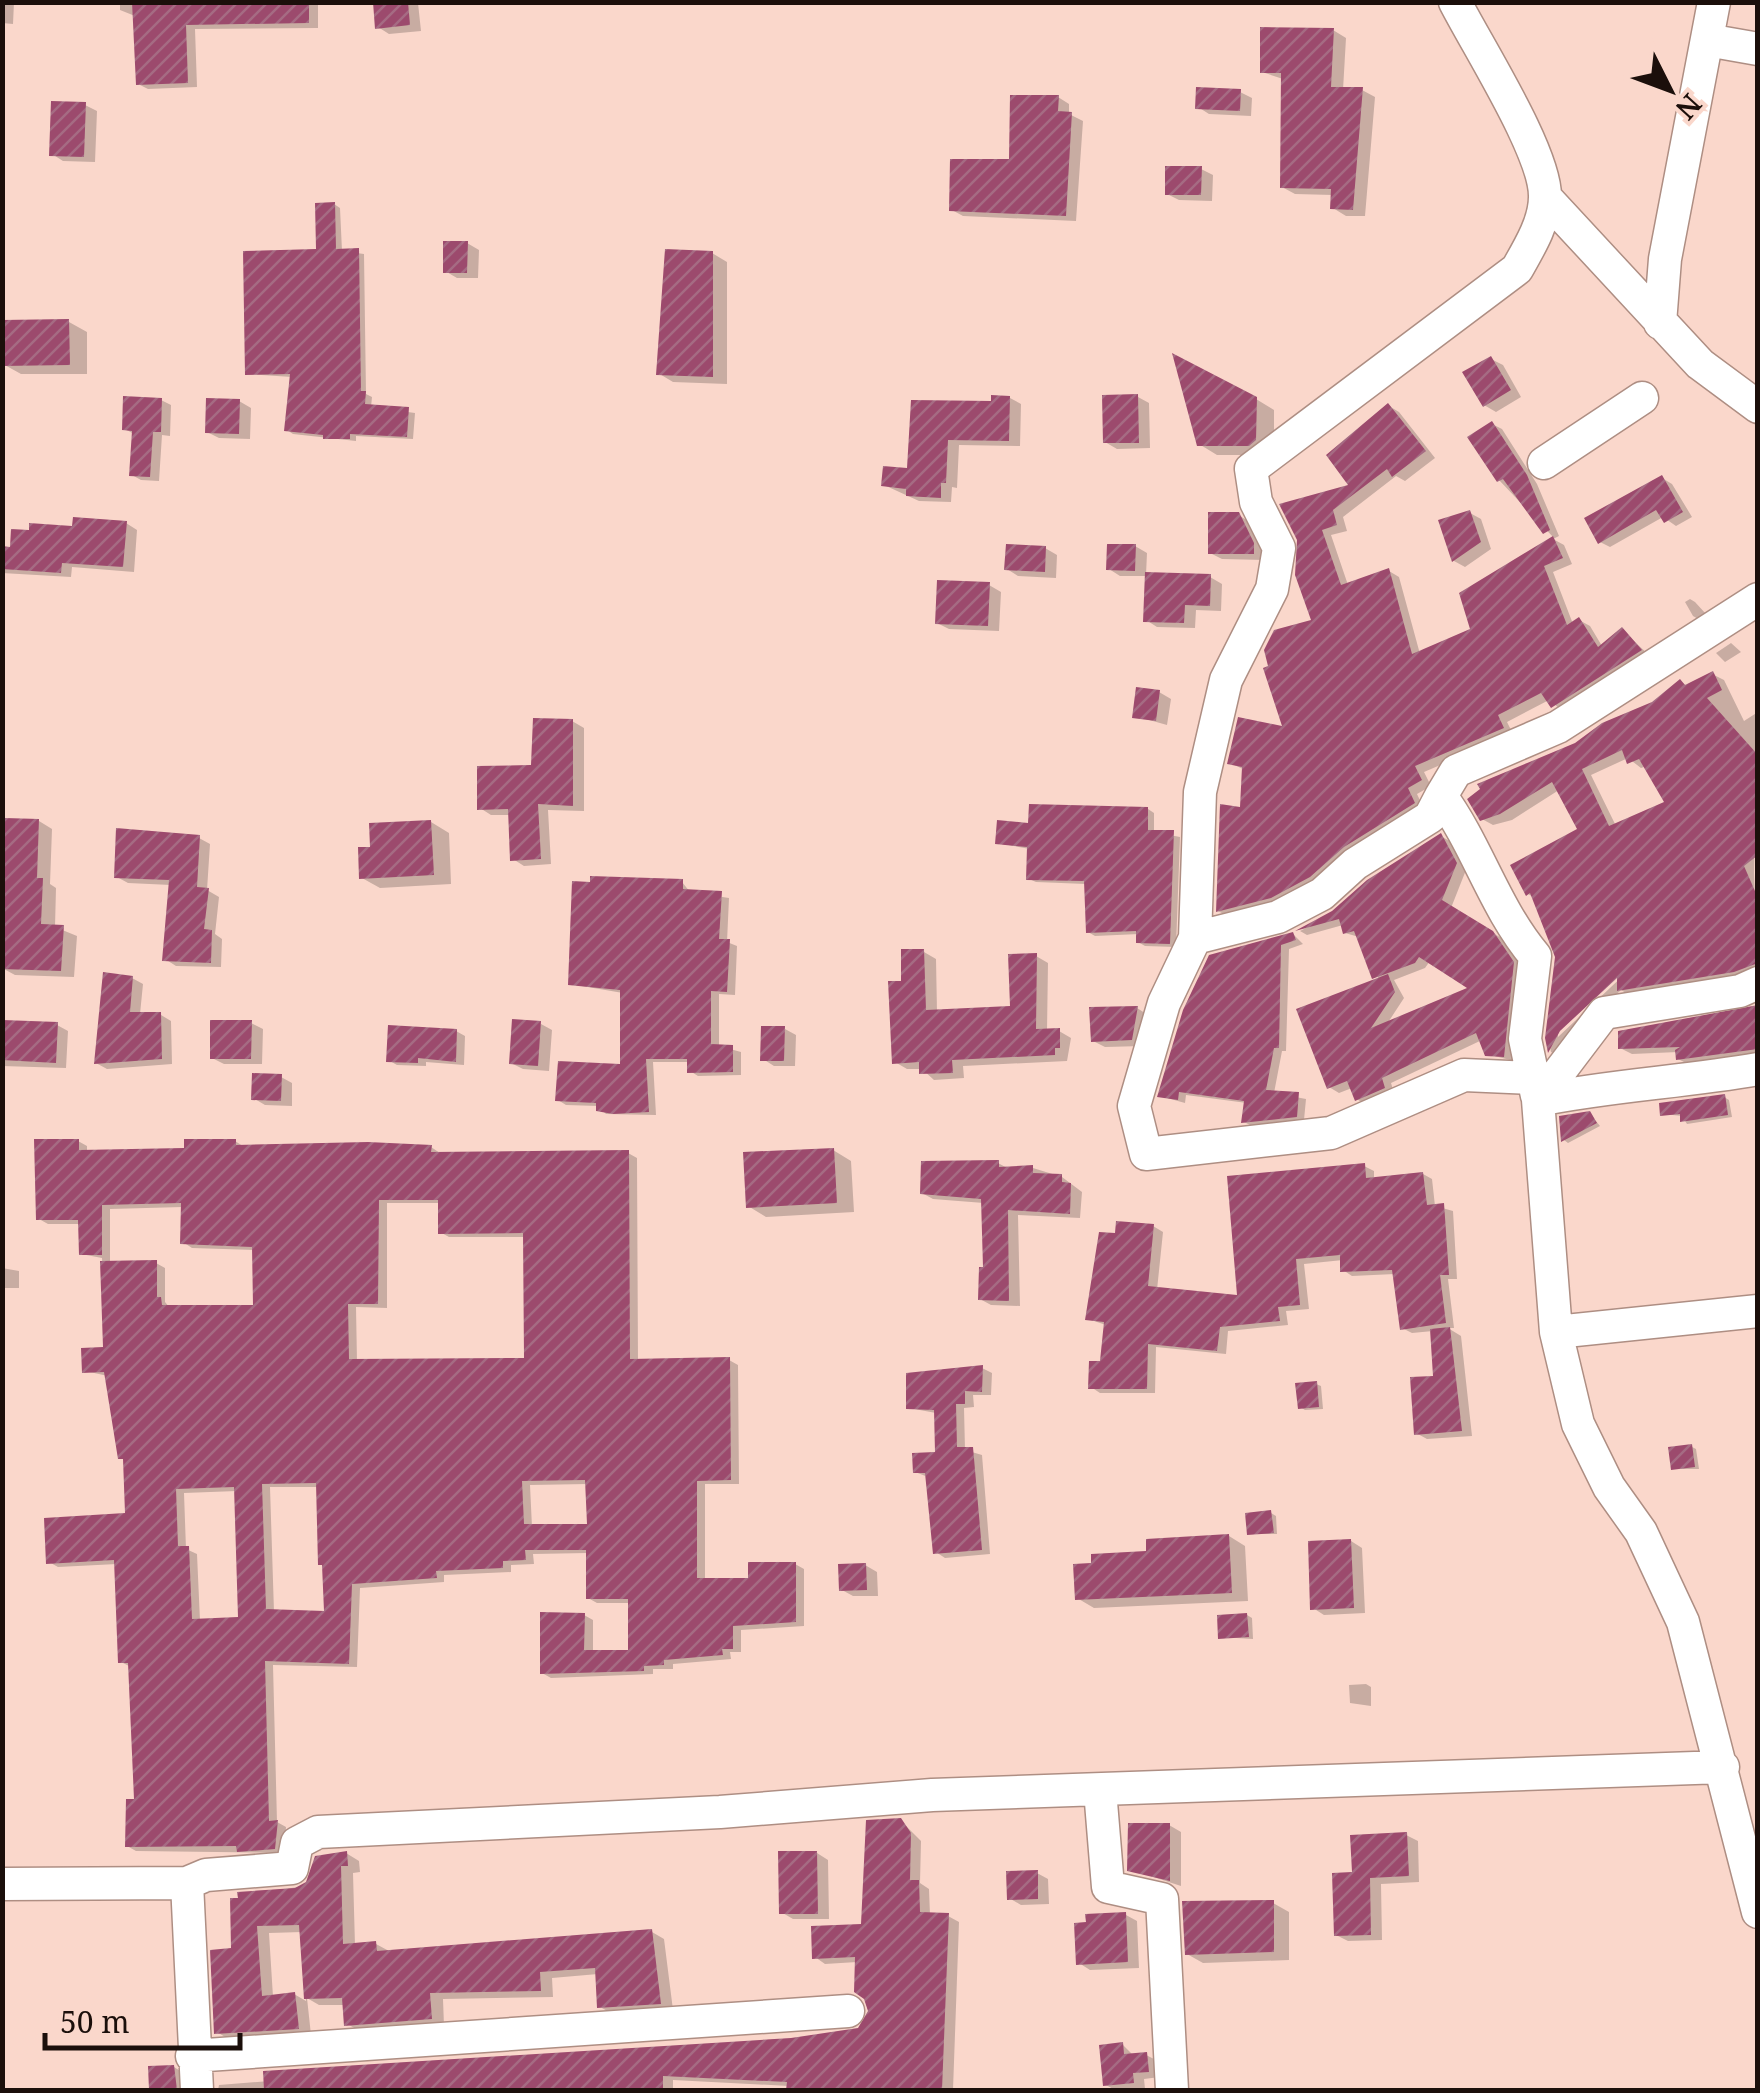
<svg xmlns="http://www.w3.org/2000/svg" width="1760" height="2093" font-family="'Noto Serif',serif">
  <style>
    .shadow { fill: #0003; fill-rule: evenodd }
    .building { fill: url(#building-hatch); fill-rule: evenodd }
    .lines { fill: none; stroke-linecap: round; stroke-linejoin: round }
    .minor-casing { stroke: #ae8e83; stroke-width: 35 }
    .minor { stroke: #fff; stroke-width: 32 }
  </style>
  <defs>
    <pattern id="building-hatch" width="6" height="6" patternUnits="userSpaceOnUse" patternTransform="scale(2.5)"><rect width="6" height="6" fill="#9c4a6d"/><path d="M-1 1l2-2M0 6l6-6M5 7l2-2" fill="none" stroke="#a56b83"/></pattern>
  </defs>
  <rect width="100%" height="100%" fill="#fad7cb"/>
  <path class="shadow" d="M 2,2 L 14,2 L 13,24 L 2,23 Z
    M 120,2 L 318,2 L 318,28 L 195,29 L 197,87 L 148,89 L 138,84 L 135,16 L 120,10 Z
    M 376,2 L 418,3 L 421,31 L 389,34 L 378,27 Z
    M 1333,30 L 1346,38 L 1343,90 L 1362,90 L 1375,97 L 1365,216 L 1346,216 L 1333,208 L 1333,195 L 1295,194 L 1282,187 L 1283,79 L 1262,72 Z
    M 1240,92 L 1252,98 L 1251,116 L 1209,114 L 1198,107 Z
    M 1058,97 L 1069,104 L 1069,114 L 1083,121 L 1076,221 L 963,216 L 952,210 L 1011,162 Z
    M 85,105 L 97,111 L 95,162 L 63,161 L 52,154 Z
    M 1201,169 L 1213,175 L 1212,201 L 1179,200 L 1167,194 Z
    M 334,204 L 340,208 L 342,251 L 364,254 L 366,394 L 372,397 L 371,407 L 415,413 L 413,439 L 356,436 L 356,441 L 293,434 L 287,430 L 292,377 L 247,374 L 319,252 Z
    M 467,243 L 479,250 L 478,278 L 457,278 L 445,271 Z
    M 712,253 L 727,262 L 727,384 L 673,382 L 658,373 Z
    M 69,322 L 87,332 L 87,374 L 21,374 L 3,364 Z
    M 1491,359 L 1503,365 L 1521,397 L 1496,412 L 1484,405 Z
    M 1138,397 L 1149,403 L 1150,448 L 1117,449 L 1105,442 Z
    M 1010,398 L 1021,404 L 1020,446 L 959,445 L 957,488 L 952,487 L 951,502 L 919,501 L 884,485 L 909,471 L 993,404 Z
    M 1256,399 L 1274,410 L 1274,447 L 1267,455 L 1217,455 L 1199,444 Z
    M 161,400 L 171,405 L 170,436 L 162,435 L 159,481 L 141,480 L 132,475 L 134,434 L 125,429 Z
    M 239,401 L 251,408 L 250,439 L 219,438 L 207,432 Z
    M 1389,406 L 1399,412 L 1435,458 L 1405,481 L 1396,476 L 1343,517 L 1347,531 L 1331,535 L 1348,585 L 1389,571 L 1399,577 L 1420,654 L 1473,631 L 1462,594 L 1554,538 L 1499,480 L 1492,424 L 1502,429 L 1537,484 L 1559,536 L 1553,539 L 1564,545 L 1572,564 L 1553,572 L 1573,624 L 1579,620 L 1590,626 L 1602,646 L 1622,630 L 1650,656 L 1564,712 L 1549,700 L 1507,722 L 1513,734 L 1424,772 L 1431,786 L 1417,794 L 1424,809 L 1282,903 L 1229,917 L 1218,911 L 1242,810 L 1245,770 L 1230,763 L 1286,730 L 1314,622 L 1300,540 L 1352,487 Z
    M 1662,478 L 1672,484 L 1692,517 L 1676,526 L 1663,517 L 1610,547 L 1600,542 Z
    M 1470,513 L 1481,519 L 1491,549 L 1465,567 L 1454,561 L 1442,522 Z
    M 1238,515 L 1250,522 L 1265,560 L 1222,559 L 1210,553 Z
    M 126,523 L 137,530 L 134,572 L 72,567 L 71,577 L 2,573 L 2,549 L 74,529 Z
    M 1135,546 L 1147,553 L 1146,575 L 1210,577 L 1222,584 L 1221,611 L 1196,610 L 1195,628 L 1157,627 L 1146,620 L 1147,576 L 1120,576 L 1109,569 Z
    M 1045,548 L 1057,555 L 1056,578 L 1018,576 L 1007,569 Z
    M 989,585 L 1001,592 L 999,631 L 949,629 L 937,623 Z
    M 1690,599 L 1695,602 L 1706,614 L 1698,619 L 1693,616 L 1685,602 Z
    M 1731,643 L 1741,652 L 1725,662 L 1716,653 Z
    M 1712,674 L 1724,680 L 1744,721 L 1758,712 L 1754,873 L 1758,973 L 1631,996 L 1621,990 L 1571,1037 L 1561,1057 L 1551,1052 L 1548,1038 L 1557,957 L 1535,898 L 1528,894 L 1580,830 L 1559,790 L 1512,820 L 1493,825 L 1482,819 L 1576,745 L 1654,704 L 1680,682 L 1688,686 ZM 1628,758 L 1641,768 L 1647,766 L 1667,803 L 1616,826 L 1591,775 ZM 1624,967 L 1628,971 L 1558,1037 L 1558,1030 Z
    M 1159,692 L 1171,699 L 1167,725 L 1135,716 Z
    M 572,721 L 584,728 L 584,811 L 548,810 L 551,864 L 524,866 L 513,859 L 511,815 L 491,815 L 480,808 L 534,768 Z
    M 1148,809 L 1154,813 L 1154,832 L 1180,837 L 1176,947 L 1145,946 L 1138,942 L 1139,934 L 1095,936 L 1088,932 L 1086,884 L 1036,882 L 1029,879 L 1030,849 L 998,843 Z
    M 39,821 L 52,829 L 50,884 L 56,888 L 55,927 L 77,936 L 74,977 L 15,975 L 2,968 L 2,879 Z
    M 431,822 L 449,833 L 451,884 L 380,888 L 362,878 L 373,849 Z
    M 1441,836 L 1451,842 L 1466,870 L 1451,908 L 1503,939 L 1523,969 L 1514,1061 L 1487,1054 L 1482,1040 L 1391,1083 L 1394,1093 L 1366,1105 L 1357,1099 L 1352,1088 L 1339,1093 L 1329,1087 L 1379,980 L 1359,937 L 1345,933 L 1343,925 L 1307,935 L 1300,931 L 1333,914 ZM 1430,961 L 1472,989 L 1387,1024 L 1404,998 L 1394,980 L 1425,968 Z
    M 199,838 L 210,844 L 207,890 L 219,897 L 215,934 L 222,939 L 221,967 L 176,966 L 165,959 L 171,885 L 128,883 L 117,877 Z
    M 682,882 L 690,892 L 729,898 L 727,942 L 737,946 L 735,995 L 719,994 L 719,1046 L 741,1052 L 741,1075 L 698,1076 L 690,1071 L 690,1062 L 653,1062 L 656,1115 L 606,1114 L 598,1106 L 566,1105 L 558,1100 L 622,1067 L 623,993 L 570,984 Z
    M 1293,934 L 1303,944 L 1289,949 L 1286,1051 L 1282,1051 L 1274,1093 L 1306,1099 L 1304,1120 L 1252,1126 L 1244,1122 L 1247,1103 L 1186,1095 L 1185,1103 L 1160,1096 L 1185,1011 Z
    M 924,952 L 936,959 L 937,1012 L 1013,1008 L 1036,956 L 1048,963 L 1047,1031 L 1059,1031 L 1071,1038 L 1067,1061 L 963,1066 L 964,1078 L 934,1080 L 922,1069 L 907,1069 L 895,1062 L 903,983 Z
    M 132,978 L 143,984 L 140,1014 L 161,1015 L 171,1021 L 172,1064 L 107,1069 L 96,1063 Z
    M 1758,1007 L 1758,1056 L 1690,1065 L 1678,1059 L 1678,1052 L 1632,1054 L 1620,1048 Z
    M 1137,1008 L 1148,1015 L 1143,1046 L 1105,1047 L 1093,1041 Z
    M 2,1022 L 57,1025 L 68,1031 L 66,1068 L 2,1066 Z
    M 251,1023 L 263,1029 L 262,1064 L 224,1064 L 212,1058 Z
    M 541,1024 L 552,1030 L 549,1071 L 523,1069 L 511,1063 Z
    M 785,1029 L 796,1035 L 795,1066 L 774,1066 L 763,1059 Z
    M 456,1031 L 465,1036 L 464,1065 L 426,1062 L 426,1066 L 397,1065 L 388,1060 Z
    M 281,1077 L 292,1083 L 292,1106 L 265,1105 L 253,1098 Z
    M 1724,1097 L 1729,1100 L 1732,1117 L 1687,1124 L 1682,1116 L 1663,1114 Z
    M 1590,1114 L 1600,1126 L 1568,1143 L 1564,1140 Z
    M 78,1141 L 87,1146 L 87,1152 L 186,1151 L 235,1141 L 246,1148 L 431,1147 L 440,1153 L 628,1153 L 637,1158 L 638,1361 L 729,1360 L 738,1365 L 739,1484 L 705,1484 L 705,1581 L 751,1581 L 795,1564 L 804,1569 L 804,1626 L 741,1630 L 741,1652 L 730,1652 L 731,1659 L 673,1664 L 673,1669 L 653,1669 L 653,1674 L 551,1678 L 542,1673 L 584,1615 L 593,1620 L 593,1653 L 630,1652 L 631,1603 L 597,1603 L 588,1598 L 588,1553 L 533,1554 L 534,1564 L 511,1565 L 511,1572 L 444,1575 L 444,1582 L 360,1588 L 357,1667 L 273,1665 L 277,1822 L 286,1827 L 284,1853 L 136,1851 L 127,1846 L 136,1802 L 131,1667 L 121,1662 L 117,1564 L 58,1567 L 49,1562 L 127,1516 L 125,1460 L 108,1376 L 85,1371 L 106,1350 L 102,1258 L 81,1254 L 81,1224 L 48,1224 L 39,1219 ZM 387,1203 L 440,1203 L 440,1232 L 449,1237 L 525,1237 L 526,1360 L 357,1362 L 356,1307 L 387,1308 ZM 183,1207 L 183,1242 L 192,1248 L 255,1250 L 256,1307 L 170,1308 L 165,1302 L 165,1268 L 156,1263 L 110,1263 L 110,1209 ZM 588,1484 L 590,1526 L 532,1527 L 530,1485 ZM 270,1487 L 319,1487 L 327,1613 L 274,1612 ZM 237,1491 L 241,1620 L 200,1621 L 197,1554 L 186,1549 L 184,1493 Z
    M 833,1150 L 851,1161 L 854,1212 L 766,1217 L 748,1206 Z
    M 998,1163 L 1009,1169 L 1033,1168 L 1062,1177 L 1082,1192 L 1080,1218 L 1018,1215 L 1020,1306 L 991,1305 L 980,1299 L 986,1270 L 984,1203 L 933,1199 L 922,1193 Z
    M 1364,1166 L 1374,1171 L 1374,1180 L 1423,1174 L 1432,1179 L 1435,1206 L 1453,1211 L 1457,1279 L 1448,1279 L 1454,1328 L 1448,1328 L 1461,1336 L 1472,1436 L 1427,1439 L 1416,1433 L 1436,1378 L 1433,1331 L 1412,1333 L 1402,1328 L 1395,1274 L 1352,1276 L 1343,1270 L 1343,1260 L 1304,1264 L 1309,1309 L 1286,1311 L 1288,1325 L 1228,1331 L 1226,1354 L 1156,1347 L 1155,1393 L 1100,1393 L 1091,1387 L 1103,1364 L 1106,1325 L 1088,1319 L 1117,1236 L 1153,1226 L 1163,1232 L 1157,1290 L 1240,1298 Z
    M 2,1268 L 19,1271 L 19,1288 L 2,1288 Z
    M 982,1368 L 992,1373 L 991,1395 L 973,1395 L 974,1407 L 964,1408 L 965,1450 L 982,1455 L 990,1554 L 945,1558 L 936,1552 L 928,1477 L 915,1472 L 937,1455 L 936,1413 L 909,1408 Z
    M 1316,1384 L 1321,1386 L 1323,1409 L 1305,1410 L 1300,1407 Z
    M 1692,1447 L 1696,1449 L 1699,1469 L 1674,1469 Z
    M 1271,1513 L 1276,1516 L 1277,1534 L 1250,1534 Z
    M 1229,1536 L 1245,1546 L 1248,1601 L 1094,1608 L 1077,1598 L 1149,1553 Z
    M 1351,1541 L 1362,1548 L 1365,1613 L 1324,1615 L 1313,1608 Z
    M 865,1565 L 877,1572 L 878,1596 L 853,1596 L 842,1590 Z
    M 1247,1615 L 1252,1618 L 1253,1639 L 1220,1637 Z
    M 1366,1684 L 1371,1687 L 1371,1706 L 1350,1703 L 1349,1685 Z
    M 900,1820 L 921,1841 L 920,1883 L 929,1889 L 930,1915 L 948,1916 L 959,1922 L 953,2090 L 789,2090 L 789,2086 L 673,2080 L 673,2090 L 218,2090 L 219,2085 L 791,2040 L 860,2030 L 871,2011 L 857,1962 L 825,1964 L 815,1957 L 863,1926 Z
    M 1169,1825 L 1181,1832 L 1181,1886 L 1129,1869 Z
    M 1406,1835 L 1418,1841 L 1419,1882 L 1381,1884 L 1382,1940 L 1348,1941 L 1336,1935 L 1355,1875 Z
    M 346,1853 L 359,1861 L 360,1872 L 353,1873 L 355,1946 L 376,1944 L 389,1951 L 652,1932 L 664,1939 L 673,2010 L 613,2014 L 600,2007 L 598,1974 L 552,1978 L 553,1997 L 443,1999 L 444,2026 L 360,2031 L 347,2024 L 345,2005 L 319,2005 L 307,1998 L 311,2035 L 230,2040 L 217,2032 L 240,1895 L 306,1886 ZM 302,1932 L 306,2001 L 294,1994 L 273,1997 L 269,1933 Z
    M 817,1853 L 828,1860 L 829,1919 L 793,1919 L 781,1912 Z
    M 1037,1873 L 1048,1879 L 1049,1904 L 1021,1905 L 1009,1898 Z
    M 1273,1903 L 1289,1912 L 1289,1960 L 1203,1963 L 1187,1954 Z
    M 1126,1915 L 1137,1921 L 1139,1968 L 1090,1970 L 1079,1963 Z
    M 1123,2045 L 1134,2056 L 1146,2055 L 1158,2061 L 1160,2077 L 1144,2079 L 1145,2089 L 1115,2090 L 1106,2085 Z
    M 174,2067 L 185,2074 L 187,2090 L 152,2090 L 151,2068 Z"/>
  <path class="building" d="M 132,2 L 309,2 L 309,23 L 186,25 L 188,83 L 136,85 Z
    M 373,2 L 408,2 L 410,25 L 375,29 Z
    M 1260,27 L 1334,28 L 1331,87 L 1363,87 L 1353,210 L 1330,209 L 1331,189 L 1280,188 L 1281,73 L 1260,73 Z
    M 1196,87 L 1241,89 L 1240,111 L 1195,109 Z
    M 1010,95 L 1059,95 L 1058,111 L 1072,112 L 1066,216 L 949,211 L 950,159 L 1009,159 Z
    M 51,101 L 86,102 L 84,157 L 49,156 Z
    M 1165,166 L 1202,166 L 1201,195 L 1165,195 Z
    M 335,202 L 336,249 L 359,248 L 361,391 L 366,391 L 365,404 L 409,407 L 407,437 L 350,434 L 350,439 L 323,439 L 323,435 L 284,431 L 290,374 L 245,375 L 243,251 L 316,249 L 315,203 Z
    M 443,241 L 468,241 L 467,273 L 443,273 Z
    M 665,249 L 713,251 L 713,377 L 656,375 Z
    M 69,319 L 70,365 L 2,366 L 2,320 Z
    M 1172,353 L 1257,397 L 1256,440 L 1249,446 L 1197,446 Z
    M 1491,356 L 1511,390 L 1483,407 L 1462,372 Z
    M 1138,394 L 1139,443 L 1103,443 L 1102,395 Z
    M 991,395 L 1010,396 L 1009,441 L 948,440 L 946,483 L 941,483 L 941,498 L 906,496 L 906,489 L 881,486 L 883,466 L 907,468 L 911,400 L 991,401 Z
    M 123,396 L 162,398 L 161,432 L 153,432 L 150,477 L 129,476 L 132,431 L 122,430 Z
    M 206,398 L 240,399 L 239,434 L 205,433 Z
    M 1388,403 L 1426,451 L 1392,477 L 1387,469 L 1333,510 L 1337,525 L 1322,530 L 1341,585 L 1389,568 L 1412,654 L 1470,629 L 1459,593 L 1553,536 L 1563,558 L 1544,566 L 1567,625 L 1579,617 L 1598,647 L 1622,627 L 1642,650 L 1551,708 L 1541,693 L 1498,715 L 1504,728 L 1415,766 L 1422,780 L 1408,788 L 1415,803 L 1344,847 L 1310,877 L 1271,898 L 1216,912 L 1220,804 L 1240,807 L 1242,767 L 1227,764 L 1238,717 L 1282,726 L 1263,668 L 1268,666 L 1264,650 L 1274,630 L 1311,620 L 1295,575 L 1297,540 L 1279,504 L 1348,485 L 1326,455 Z
    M 1492,421 L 1527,475 L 1550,530 L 1543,534 L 1503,479 L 1497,482 L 1467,437 Z
    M 1662,475 L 1683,512 L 1664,523 L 1656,510 L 1598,544 L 1584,518 Z
    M 1470,510 L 1481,542 L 1452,562 L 1438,520 Z
    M 1208,512 L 1239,512 L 1254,543 L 1254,554 L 1208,554 Z
    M 73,517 L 127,521 L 123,567 L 62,563 L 61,573 L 2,569 L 2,546 L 10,547 L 11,529 L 29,530 L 29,523 L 72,526 Z
    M 1006,544 L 1046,546 L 1045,572 L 1004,570 Z
    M 1107,544 L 1136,544 L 1135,571 L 1106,570 Z
    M 1145,572 L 1211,574 L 1210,606 L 1185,605 L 1184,623 L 1143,622 Z
    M 937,580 L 990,582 L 988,626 L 935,624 Z
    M 1713,671 L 1722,690 L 1707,698 L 1758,755 L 1758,855 L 1744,866 L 1758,898 L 1758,963 L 1734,972 L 1617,991 L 1617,978 L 1560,1031 L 1548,1053 L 1545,1038 L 1555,957 L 1530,893 L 1526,896 L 1510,865 L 1577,829 L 1552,782 L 1500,814 L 1480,821 L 1467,799 L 1480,789 L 1477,784 L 1575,743 L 1602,723 L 1652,702 L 1680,679 L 1685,685 ZM 1622,750 L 1627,764 L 1639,759 L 1664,802 L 1609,826 L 1582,769 Z
    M 1136,687 L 1160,690 L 1156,721 L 1132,718 Z
    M 533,718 L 573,719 L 573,806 L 538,804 L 541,859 L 510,861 L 508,809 L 477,810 L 477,766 L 531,765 Z
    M 1029,804 L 1148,807 L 1148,830 L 1174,830 L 1170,944 L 1136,943 L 1136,931 L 1086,933 L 1084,881 L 1026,880 L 1027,847 L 995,844 L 997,820 L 1028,823 Z
    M 5,818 L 39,819 L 37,878 L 43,878 L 41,924 L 64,925 L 61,971 L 2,969 Z
    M 431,820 L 434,875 L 359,879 L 358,847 L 370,847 L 369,823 Z
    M 116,828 L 200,835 L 197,887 L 209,888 L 204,929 L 212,930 L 211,963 L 162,961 L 169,880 L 114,878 Z
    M 1441,833 L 1457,863 L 1442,900 L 1493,931 L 1514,962 L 1504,1057 L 1485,1056 L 1476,1033 L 1382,1078 L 1385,1088 L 1355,1101 L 1347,1081 L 1327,1089 L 1296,1009 L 1388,974 L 1395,992 L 1371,1028 L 1467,988 L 1419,957 L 1415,963 L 1372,979 L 1354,931 L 1343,934 L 1339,919 L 1295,931 L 1332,911 L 1367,880 Z
    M 590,876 L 683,879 L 683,889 L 722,891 L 719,939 L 730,939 L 727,992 L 711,991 L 711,1044 L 733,1045 L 733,1072 L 687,1073 L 687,1059 L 646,1059 L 649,1112 L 613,1114 L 596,1111 L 596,1103 L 555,1101 L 558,1061 L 620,1064 L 620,990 L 568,985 L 572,881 L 590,882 Z
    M 1293,932 L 1296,940 L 1281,945 L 1279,1048 L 1274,1048 L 1266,1090 L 1299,1092 L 1297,1117 L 1241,1123 L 1244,1101 L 1179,1092 L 1178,1100 L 1157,1097 L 1183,1010 L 1209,955 Z
    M 901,949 L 924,949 L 926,1010 L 1010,1006 L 1008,954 L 1037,953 L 1036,1029 L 1060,1028 L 1060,1048 L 1055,1048 L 1055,1055 L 952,1060 L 953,1073 L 919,1074 L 919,1062 L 892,1064 L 888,981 L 901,981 Z
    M 103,972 L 133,976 L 130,1012 L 161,1012 L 162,1059 L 94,1064 Z
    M 1758,1005 L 1758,1049 L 1676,1060 L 1675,1050 L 1680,1047 L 1618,1049 L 1618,1031 Z
    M 1138,1006 L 1132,1040 L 1091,1042 L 1089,1007 Z
    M 512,1019 L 541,1021 L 538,1066 L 509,1064 Z
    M 2,1020 L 58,1022 L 56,1063 L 2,1060 Z
    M 210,1020 L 252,1020 L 251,1059 L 210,1059 Z
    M 388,1025 L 457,1029 L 456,1062 L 418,1058 L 418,1063 L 386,1062 Z
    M 761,1026 L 785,1026 L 784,1061 L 760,1061 Z
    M 252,1073 L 282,1074 L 281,1101 L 251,1100 Z
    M 1725,1094 L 1728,1115 L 1680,1122 L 1680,1114 L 1660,1116 L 1659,1103 Z
    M 1590,1111 L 1597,1123 L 1561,1142 L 1559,1116 Z
    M 34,1139 L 79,1139 L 79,1150 L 184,1148 L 184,1139 L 236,1139 L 236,1145 L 368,1142 L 432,1145 L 431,1152 L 629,1150 L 630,1359 L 730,1357 L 731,1480 L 697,1481 L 697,1578 L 748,1578 L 748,1562 L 796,1562 L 796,1622 L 733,1626 L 733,1649 L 722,1649 L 723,1655 L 664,1660 L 664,1665 L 644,1666 L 644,1671 L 540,1674 L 540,1612 L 585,1613 L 584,1650 L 628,1650 L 628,1599 L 586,1599 L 586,1550 L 525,1550 L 526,1560 L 503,1561 L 503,1568 L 436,1571 L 437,1578 L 352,1584 L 349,1664 L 265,1661 L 269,1821 L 278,1820 L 275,1849 L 237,1852 L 236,1846 L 125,1847 L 126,1799 L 134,1799 L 128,1663 L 118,1663 L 114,1560 L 46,1564 L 44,1518 L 125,1513 L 123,1459 L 118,1459 L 104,1372 L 82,1373 L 81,1348 L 103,1347 L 100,1261 L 157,1260 L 157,1297 L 161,1297 L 162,1305 L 253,1305 L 252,1247 L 180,1244 L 181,1203 L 102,1205 L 102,1255 L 79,1255 L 78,1220 L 36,1220 ZM 379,1200 L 438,1200 L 438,1234 L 523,1233 L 524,1358 L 349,1359 L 348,1304 L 378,1304 ZM 585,1480 L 587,1524 L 524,1524 L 522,1481 ZM 316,1483 L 318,1565 L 322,1565 L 324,1611 L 266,1609 L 262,1484 ZM 234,1487 L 238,1617 L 192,1619 L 189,1546 L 178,1546 L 176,1489 Z
    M 834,1148 L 837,1203 L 746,1208 L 743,1152 Z
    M 999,1160 L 999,1167 L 1033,1165 L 1033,1173 L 1062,1174 L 1062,1182 L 1071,1183 L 1070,1214 L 1008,1210 L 1009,1301 L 978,1300 L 979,1267 L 983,1267 L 981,1199 L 920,1194 L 921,1161 Z
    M 1365,1163 L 1366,1178 L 1423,1172 L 1427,1205 L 1444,1203 L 1449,1275 L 1440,1275 L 1446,1323 L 1400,1330 L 1392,1270 L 1340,1272 L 1340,1255 L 1296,1259 L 1300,1305 L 1278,1307 L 1280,1321 L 1220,1327 L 1217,1351 L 1148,1344 L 1147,1389 L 1088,1389 L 1089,1361 L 1100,1361 L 1104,1322 L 1085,1320 L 1099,1232 L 1115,1233 L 1116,1221 L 1154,1224 L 1148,1286 L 1237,1295 L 1227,1176 Z
    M 1450,1327 L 1462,1431 L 1414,1435 L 1410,1377 L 1433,1376 L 1430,1329 Z
    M 983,1365 L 982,1392 L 965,1391 L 965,1404 L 956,1404 L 957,1447 L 973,1447 L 982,1550 L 933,1554 L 925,1473 L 913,1473 L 912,1453 L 935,1452 L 934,1410 L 906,1409 L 906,1373 Z
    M 1317,1381 L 1319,1407 L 1298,1409 L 1295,1383 Z
    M 1692,1444 L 1695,1467 L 1671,1470 L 1668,1447 Z
    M 1271,1510 L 1274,1533 L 1247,1535 L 1245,1513 Z
    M 1229,1534 L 1232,1593 L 1075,1600 L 1073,1564 L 1091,1563 L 1091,1554 L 1146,1551 L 1146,1539 Z
    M 1351,1539 L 1354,1608 L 1310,1610 L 1308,1541 Z
    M 866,1563 L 867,1590 L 839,1591 L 838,1564 Z
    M 1247,1613 L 1249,1637 L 1218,1639 L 1217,1615 Z
    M 901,1818 L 911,1833 L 910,1880 L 919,1880 L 920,1912 L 949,1913 L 942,2090 L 786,2090 L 787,2082 L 663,2076 L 663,2090 L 264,2090 L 263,2071 L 791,2038 L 858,2028 L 868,2011 L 864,1999 L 854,1992 L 855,1957 L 812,1959 L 811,1926 L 861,1924 L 866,1820 Z
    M 1128,1823 L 1170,1823 L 1170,1881 L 1127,1871 Z
    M 1407,1832 L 1409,1876 L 1370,1878 L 1371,1935 L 1334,1936 L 1332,1873 L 1352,1872 L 1350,1835 Z
    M 347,1851 L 348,1866 L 341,1866 L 343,1944 L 376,1941 L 377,1951 L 652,1929 L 661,2004 L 597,2008 L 595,1968 L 540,1972 L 541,1991 L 430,1993 L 432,2019 L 344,2026 L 342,1998 L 304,1999 L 299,1925 L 257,1926 L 262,1996 L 295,1992 L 299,2029 L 214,2034 L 210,1950 L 231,1948 L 230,1898 L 238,1898 L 237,1892 L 295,1888 L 306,1882 L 315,1856 Z
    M 778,1851 L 817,1851 L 818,1914 L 779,1914 Z
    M 1038,1870 L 1038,1899 L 1007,1900 L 1006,1871 Z
    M 1274,1900 L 1274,1952 L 1185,1955 L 1182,1901 Z
    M 1126,1912 L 1128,1962 L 1076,1965 L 1074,1923 L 1086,1922 L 1085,1914 Z
    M 1123,2042 L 1124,2054 L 1147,2052 L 1149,2072 L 1133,2073 L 1134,2083 L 1103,2086 L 1099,2045 Z
    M 174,2065 L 177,2090 L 149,2090 L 148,2066 Z"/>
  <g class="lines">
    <g class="minor-casing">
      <path id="minor" d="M 1455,2 C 1478,47 1546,153 1545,197 C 1545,222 1529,248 1517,269 L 1251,469 L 1256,502 L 1279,548 L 1272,589 L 1226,680 L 1200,792 L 1195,938 L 1164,1003 L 1134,1106 L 1146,1154 L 1331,1133 L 1464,1075 L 1533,1078
        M 1707,40 L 1758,49
        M 1545,197 L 1700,364 L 1758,407
        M 1660,323 L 1665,259 L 1714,2
        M 1544,463 L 1642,398
        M 1195,938 L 1278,917 L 1322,894 L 1355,864 L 1430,817 L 1441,796
        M 1758,1069 C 1684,1082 1611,1085 1538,1100 L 1556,1332 L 1578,1424 L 1609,1487 L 1641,1532 L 1683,1622 L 1758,1912
        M 1537,1096 L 1525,1039 L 1535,956 C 1494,907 1478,847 1441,796 L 1456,771 L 1558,727 L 1758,599
        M 1538,1100 L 1604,1013 L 1740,991 L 1758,983
        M 1556,1332 L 1758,1311
        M 1100,1790 L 1108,1887 L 1162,1899 L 1172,2090
        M 187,1883 L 197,2090
        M 2,1884 L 187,1883 L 206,1875 L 292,1868 L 297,1843 L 318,1832 L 720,1812 L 932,1795 L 1723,1767
        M 192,2056 L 848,2011"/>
    </g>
    <use href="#minor" class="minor"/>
  </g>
  <rect width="1760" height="2093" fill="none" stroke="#1b0f0b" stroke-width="10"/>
  <g transform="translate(1670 90) rotate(132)" stroke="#fad7cb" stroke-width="8" paint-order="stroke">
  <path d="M0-8L18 38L0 25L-18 38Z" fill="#1b0f0b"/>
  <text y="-15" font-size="28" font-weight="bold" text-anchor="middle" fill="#1b0f0b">N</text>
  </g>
  <path d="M45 2033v15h195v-15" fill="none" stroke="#1b0f0b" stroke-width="5"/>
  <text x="60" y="2033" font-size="30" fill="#1b0f0b" stroke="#fad7cb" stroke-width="8" paint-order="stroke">50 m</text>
</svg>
